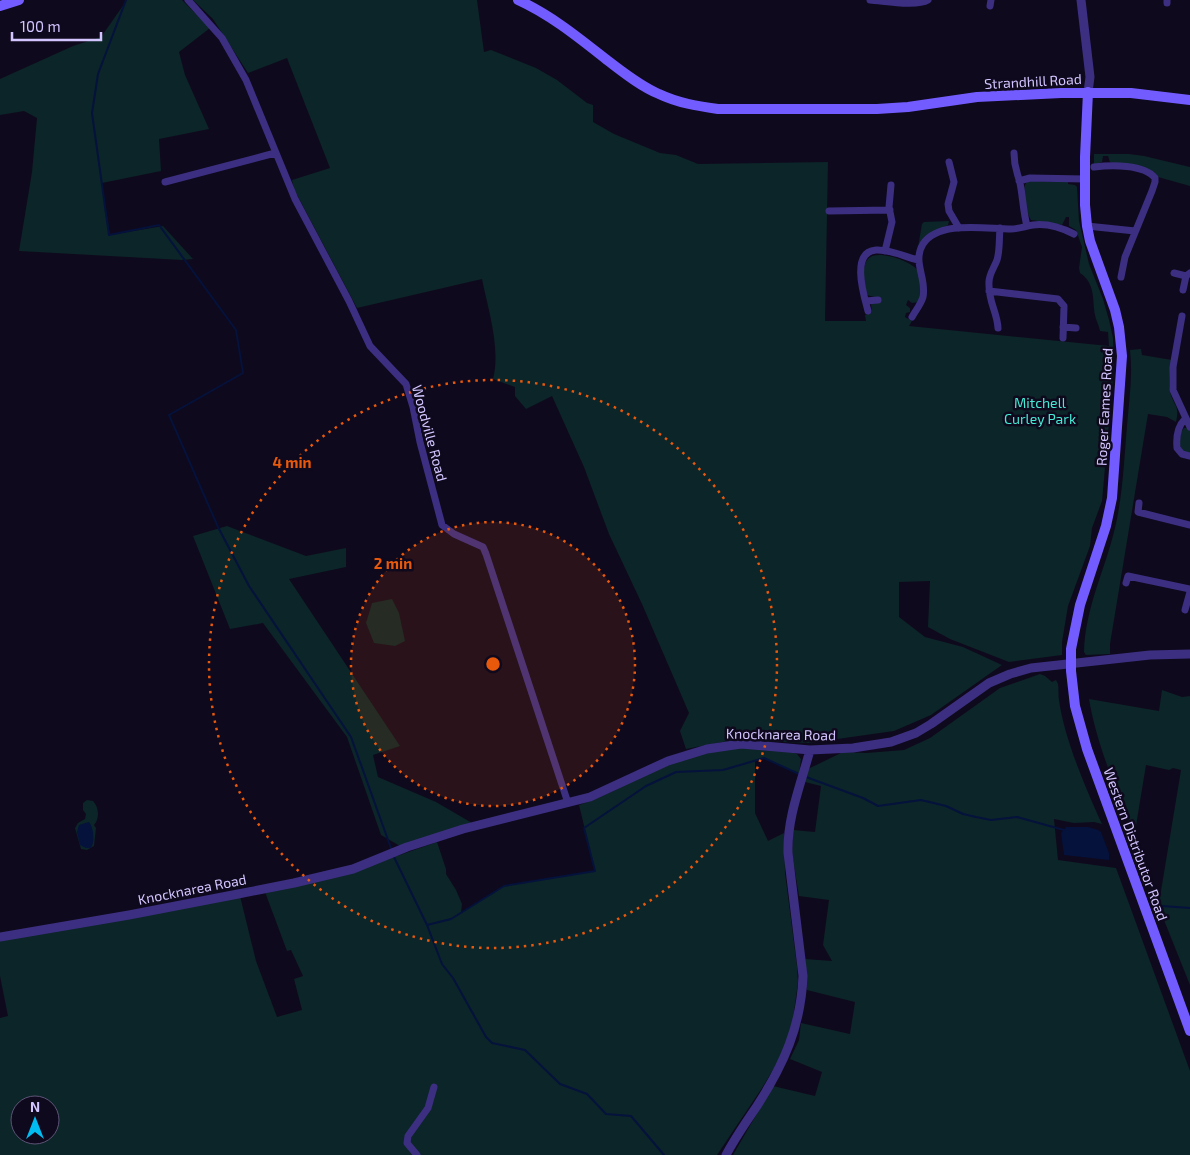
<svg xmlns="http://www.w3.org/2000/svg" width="1190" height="1155" font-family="'Exo 2',sans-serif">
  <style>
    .green { fill: #0c2528; fill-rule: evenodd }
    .water { fill: #04123c }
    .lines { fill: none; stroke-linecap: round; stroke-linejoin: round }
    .stream { stroke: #04123c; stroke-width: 2 }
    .minor { stroke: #3c2f81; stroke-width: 7 }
    .tertiary { stroke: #3c2f81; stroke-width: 9 }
    .secondary { stroke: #735cff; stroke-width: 10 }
    .ring { fill: none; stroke: #e8590c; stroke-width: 2.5; stroke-dasharray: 2.5 5 }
    .labels { text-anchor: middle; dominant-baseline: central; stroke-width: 5; stroke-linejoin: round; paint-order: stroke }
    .street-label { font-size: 14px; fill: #d3c5ff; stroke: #0f091d }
    .park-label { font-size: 14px; fill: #45ebd5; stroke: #0f091d }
    .centre { fill: #e8590c; stroke: #0f091d; stroke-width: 2.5 }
    .ring-label { font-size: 15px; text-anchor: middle; font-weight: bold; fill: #e8590c; stroke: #0f091d; stroke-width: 5; stroke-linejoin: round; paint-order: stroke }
  </style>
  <rect width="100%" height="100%" fill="#0f091d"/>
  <path class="green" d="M 127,0 L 182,0 L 210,28 L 179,52 L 185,75 L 209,129 L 159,139 L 161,171 L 102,183 L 110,235 L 163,226 L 193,259 L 182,260 L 19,251 L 32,172 L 37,118 L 24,111 L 0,115 L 0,79 L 73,46 L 101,37 Z
    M 193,0 L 477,0 L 484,52 L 491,50 L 536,68 L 557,80 L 587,103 L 593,105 L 593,122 L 614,134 L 660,153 L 676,155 L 698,164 L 828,162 L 825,321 L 866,321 L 865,315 L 872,312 L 871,304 L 878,298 L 867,295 C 865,285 860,266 869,258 C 878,249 914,262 918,271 C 922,282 921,292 919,302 L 912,303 L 908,300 L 906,305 L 910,308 L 910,312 L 906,313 L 905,317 L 912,321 L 909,326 L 1109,346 L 1108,332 L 1100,331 C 1099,325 1096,321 1095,315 C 1092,299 1096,284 1080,273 L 1079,268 L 1082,247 L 1076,230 L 1069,226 L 1069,217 L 1066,217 L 1062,225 L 1031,220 C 1026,211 1021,192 1026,183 L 1029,181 L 1068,182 L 1068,184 L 1075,185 L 1077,187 L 1079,221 L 1089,264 L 1103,299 L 1109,320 L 1113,338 L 1114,367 L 1102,501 L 1092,528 L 1090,546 L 1068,606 L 1062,642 L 1062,655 L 1009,662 L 950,639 L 928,627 L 930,581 L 899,582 L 899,617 L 925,637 L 963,647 L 1002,665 L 931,715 L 894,731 L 809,743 L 733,740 L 686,749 L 680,731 L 689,713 L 642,604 L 609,534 L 584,467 L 552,396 L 526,409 L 515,396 L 515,387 L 493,379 C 501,349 488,309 482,279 L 357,308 L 294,189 L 292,180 L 330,168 L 287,58 L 248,73 L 213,19 Z
    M 1094,154 L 1129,154 L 1144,156 L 1190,167 L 1190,186 L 1158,177 L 1154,172 L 1143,168 L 1110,162 L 1108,156 L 1103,156 L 1102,162 L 1094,165 Z
    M 949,221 L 948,225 L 925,236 L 918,247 L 922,224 L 924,222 Z
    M 1141,349 L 1142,355 L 1172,360 C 1170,370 1168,382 1170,392 C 1174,407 1180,405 1176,422 L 1167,417 L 1148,414 L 1110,644 L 1110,654 L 1086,655 L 1084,652 C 1085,608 1105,570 1115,528 C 1123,494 1124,460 1127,426 C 1129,401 1133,375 1130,350 Z
    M 1184,428 L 1188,428 L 1190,431 L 1190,454 C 1177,450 1176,438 1184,428 Z
    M 227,526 L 306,556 L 346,548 L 346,567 L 289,579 L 400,746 L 373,755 L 378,777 L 436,802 L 472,823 L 400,846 L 381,835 L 347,737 L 263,623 L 230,629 L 193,536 Z
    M 392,599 L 399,613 L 405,641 L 395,646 L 374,643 L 366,623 L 372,603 Z
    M 1040,674 L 1045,676 L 1052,682 L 1056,680 L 1058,684 C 1059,689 1058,694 1059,700 C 1064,738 1086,789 1102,824 L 1094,822 L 1074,823 L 1054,819 L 1058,860 L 1116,868 L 1190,1071 L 1190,1155 L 733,1155 L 773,1086 L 815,1096 L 822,1072 L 790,1059 L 799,1040 L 801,1023 L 850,1034 L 855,1002 L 807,990 L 805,959 L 832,961 L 823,945 L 829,900 L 799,896 L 792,853 L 793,830 L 815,832 L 821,786 L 805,782 L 808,769 L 843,752 L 866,753 L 904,750 L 930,738 L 1000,688 Z
    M 1162,690 L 1182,697 L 1190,696 L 1190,985 L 1162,915 L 1162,906 L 1160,906 L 1159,903 L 1181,770 L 1173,768 L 1169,770 L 1146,765 L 1134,838 C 1118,792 1097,747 1089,699 L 1159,711 Z
    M 742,747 L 792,752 L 797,754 L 801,759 L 799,774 L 764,758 L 755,761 L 755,813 L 768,841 L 784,833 L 785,873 L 797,966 L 798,982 L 793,1019 L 783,1053 L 762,1088 L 717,1155 L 0,1155 L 0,1018 L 8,1016 L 0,976 L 0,941 L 240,896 L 256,961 L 277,1017 L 302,1010 L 294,979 L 303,976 L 291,950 L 287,951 L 265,892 L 395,854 L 397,856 L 437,842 L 446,869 L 446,874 L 456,890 L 462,904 L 461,913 L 504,886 L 595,871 L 579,805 C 608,796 632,780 660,768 C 687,756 713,751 742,747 ZM 20,1105 L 50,1105 L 50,1135 L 20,1135 Z
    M 87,800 L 93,801 C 99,807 100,818 94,825 L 96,828 L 94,846 L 87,850 L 81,849 L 75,828 L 78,823 L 85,819 L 86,814 L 83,810 L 83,803 Z"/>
  <path class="water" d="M 89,822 C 94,829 95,841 91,848 L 86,848 L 80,845 L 77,832 L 79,825 Z
    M 1066,827 L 1088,827 L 1098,830 L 1101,832 L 1109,853 L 1109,860 L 1064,855 L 1061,833 Z"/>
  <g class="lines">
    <path class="stream" d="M 126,0 L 98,74 L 92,113 L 109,235 L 159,225 L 236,330 L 243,373 L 169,415 L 218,527 L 249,586 L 351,737 L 392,851
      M 806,777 L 863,798 L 878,806 L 921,800 L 946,806 L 963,814 L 976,817 L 991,820 L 1017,817 L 1064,830
      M 393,855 L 427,925 L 442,964 L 453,978 L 486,1037 L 492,1043 L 525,1050 L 560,1084 L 587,1094 L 606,1114 L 631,1116 L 664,1155
      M 1162,906 L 1190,908
      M 427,925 L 451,919 L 504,886 L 595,871 L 584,828 L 646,786 L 676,772 L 723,770 L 764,758 L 799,774"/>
    <path class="minor" d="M 188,0 L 222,38 L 246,80 L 295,199 L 349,301 L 370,346 L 406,384 L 413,407 L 420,442 L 442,525 L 454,534 L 483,547 L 486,554 L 568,803
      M 870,0 C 885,1 916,7 928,0
      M 1167,3 L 1167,0
      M 990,6 L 991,0
      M 1014,153 C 1014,168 1017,171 1020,183 C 1023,198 1023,211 1027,226
      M 949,162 L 954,182 L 948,204 L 949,211 L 959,228
      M 1094,167 C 1111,165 1144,164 1155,178 L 1155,182 L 1152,191 L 1125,257 L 1121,277
      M 1019,181 L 1030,178 L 1085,179
      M 165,182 L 275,153
      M 829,211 L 890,210
      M 1087,226 L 1135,231
      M 885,251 L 892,222 L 889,207 L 891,185
      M 1174,273 L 1186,276
      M 1183,290 L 1186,276 L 1190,273
      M 989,291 L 1058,299 L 1064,306 L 1063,338
      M 866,301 L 878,300
      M 868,311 C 864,296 850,252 876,250 C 890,249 905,257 918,260
      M 1182,316 L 1173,367 L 1173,390 L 1190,427
      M 912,317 C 916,310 921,304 923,297 C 927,278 912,262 923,244 C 939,220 986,229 1011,229 C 1018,229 1026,226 1033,225 C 1047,223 1062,228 1074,234
      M 1063,327 L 1076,328
      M 998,328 C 997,311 988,302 989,282 C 989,274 994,268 997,260 C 1000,250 999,239 1000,228
      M 1185,419 C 1177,427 1176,437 1177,448 L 1182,454 L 1190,456
      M 1139,503 L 1138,512 L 1190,525
      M 1126,583 L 1128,576 L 1190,589
      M 1185,610 L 1190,592
      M 417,1155 L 407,1143 L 408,1136 L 428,1108 L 434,1087"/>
    <path class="tertiary" d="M 1081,0 L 1090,77 L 1088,92
      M 0,937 L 129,915 L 238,894 L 294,883 L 353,869 L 407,847 L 463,829 L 590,797 L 668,761 L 707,749 L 741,744 L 810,750 L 853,748 L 891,742 L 916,733 L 931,724 L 989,683 L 1010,674 L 1031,668 L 1150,655 L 1190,654
      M 726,1155 C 735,1138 746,1122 757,1106 C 784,1064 801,1026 803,976 L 788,853 C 787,817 801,784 810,750"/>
    <path class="secondary" d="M 518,0 C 551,15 579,38 607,60 C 623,72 640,86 659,94 C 678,103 697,106 718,109 L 877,109 L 908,107 L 977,97 L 1061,93 L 1131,93 L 1190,100
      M 0,6 L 19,0
      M 1088,92 L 1085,157 L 1085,205 L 1087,226 L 1090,241 L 1115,310 L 1119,327 L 1122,356 L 1112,498 L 1106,526 L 1080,605 L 1071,649 L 1071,671 L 1075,706 L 1087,749 L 1190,1031"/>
  </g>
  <circle cx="493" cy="664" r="142" fill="#e8590c" fill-opacity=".12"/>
  <g class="ring">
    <circle cx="493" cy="664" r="142"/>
    <circle cx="493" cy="664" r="284"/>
  </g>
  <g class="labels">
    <g class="street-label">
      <text transform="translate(1033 81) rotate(-3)">Strandhill Road</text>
      <text transform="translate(1104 407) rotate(-87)">Roger Eames Road</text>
      <text transform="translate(430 433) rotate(75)">Woodville Road</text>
      <text transform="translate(781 734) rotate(1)">Knocknarea Road</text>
      <text transform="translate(1136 844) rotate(70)">Western Distributor Road</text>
      <text transform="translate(192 889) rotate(-11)">Knocknarea Road</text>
    </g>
    <g class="park-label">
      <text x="1040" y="402">Mitchell<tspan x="1040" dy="16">Curley Park</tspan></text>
    </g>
  </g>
  <circle cx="493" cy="664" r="8" class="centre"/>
  <g class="ring-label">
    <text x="292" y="468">4 min</text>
    <text x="393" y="569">2 min</text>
  </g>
  <g transform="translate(35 1120)"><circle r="24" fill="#0f091d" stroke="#5d5477"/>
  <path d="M0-4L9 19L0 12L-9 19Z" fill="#00bcf0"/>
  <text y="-8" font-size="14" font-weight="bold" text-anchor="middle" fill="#d3c5ff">N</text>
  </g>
  <path d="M12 32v8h89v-8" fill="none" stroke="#d3c5ff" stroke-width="2.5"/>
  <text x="20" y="32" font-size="15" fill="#d3c5ff" stroke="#0f091d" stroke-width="4" paint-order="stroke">100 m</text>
</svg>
